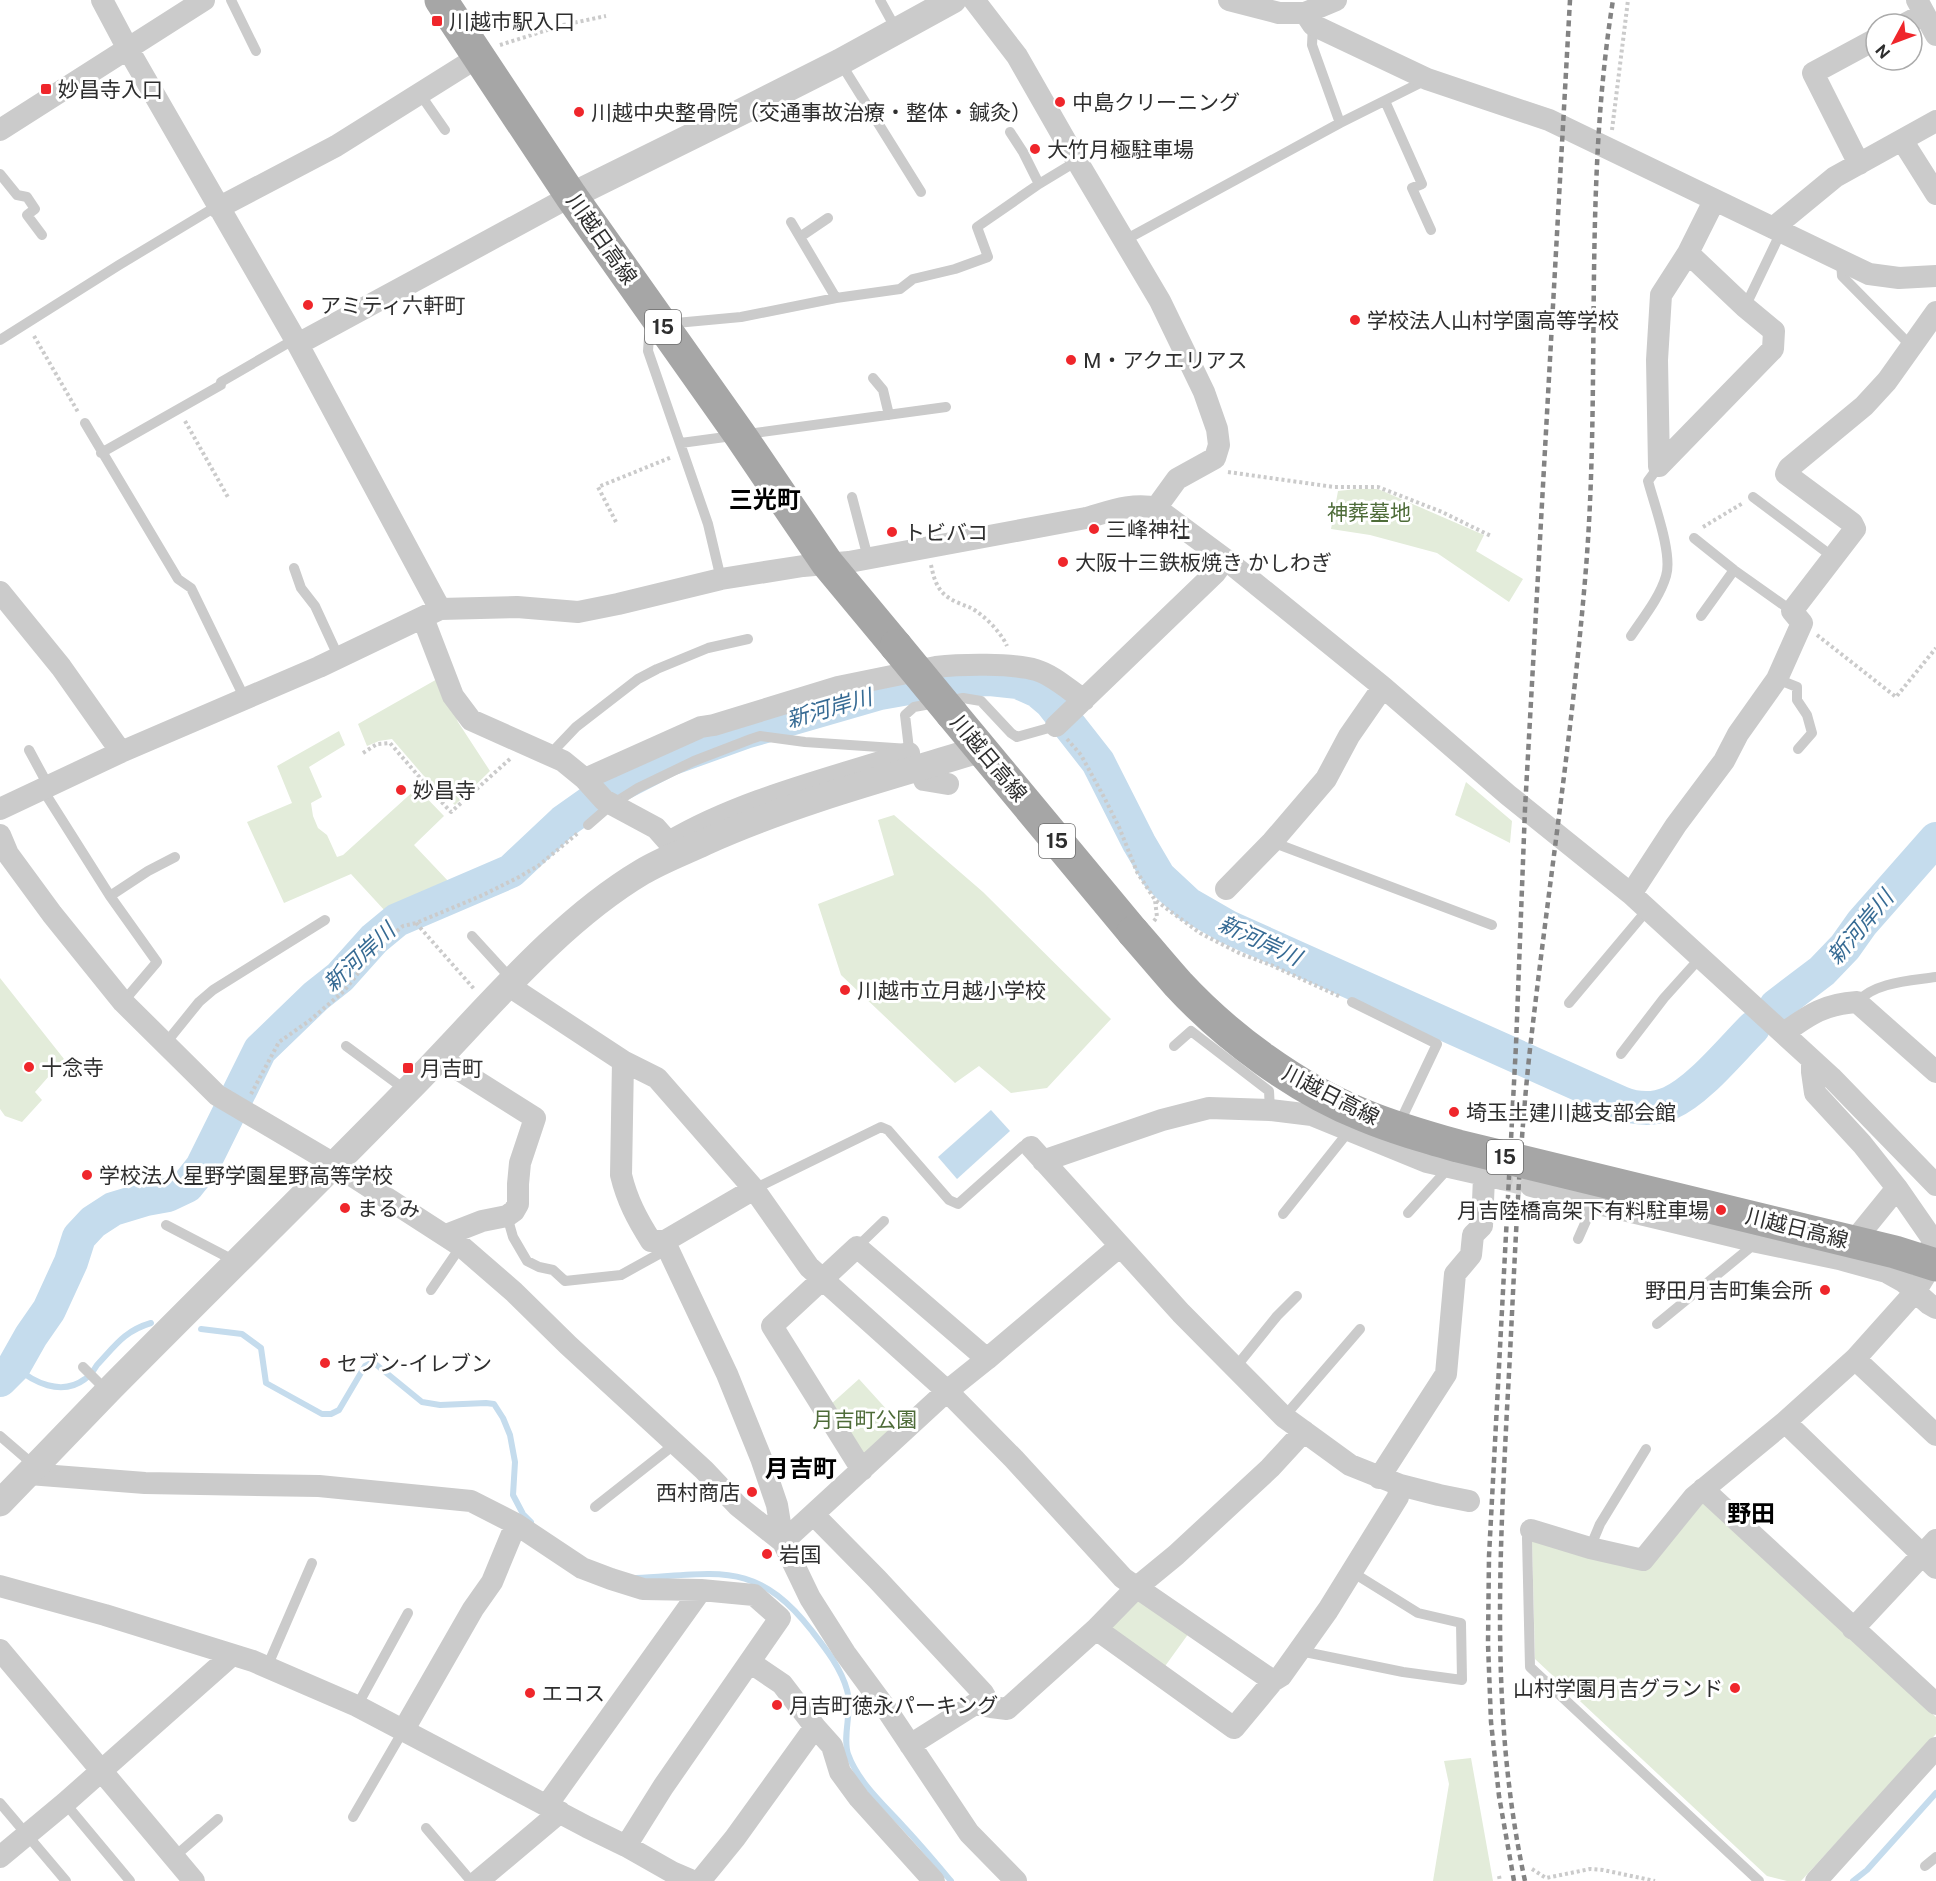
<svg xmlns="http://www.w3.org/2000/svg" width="1936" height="1881" font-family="'Public Sans','Noto Sans JP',sans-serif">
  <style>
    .green { fill: #e3ecda }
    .water { fill: #c5dced }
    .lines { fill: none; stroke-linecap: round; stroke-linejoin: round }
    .stream { stroke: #c5dced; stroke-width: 6 }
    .river { stroke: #c5dced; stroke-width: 34 }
    .minor-tunnel { stroke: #d5d5d5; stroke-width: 22; stroke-dasharray: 22 11; stroke-linecap: butt }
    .path { stroke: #cbcbcb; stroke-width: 4; stroke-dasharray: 3 3; stroke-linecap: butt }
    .service { stroke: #cbcbcb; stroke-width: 10 }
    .minor { stroke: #cbcbcb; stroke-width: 22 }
    .tertiary { stroke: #cbcbcb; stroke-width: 27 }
    .primary { stroke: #a6a6a6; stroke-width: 33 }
    .rail { stroke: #838383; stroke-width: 4.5; stroke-dasharray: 6 4.5; stroke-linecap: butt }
    .primary-bridge { stroke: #a6a6a6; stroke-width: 33 }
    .poi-dot { fill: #ef262b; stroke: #fff; stroke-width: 2 }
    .labels { text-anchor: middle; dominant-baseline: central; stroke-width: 6; stroke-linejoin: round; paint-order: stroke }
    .shield { fill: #fff; stroke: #6d6d6d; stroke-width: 1.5 }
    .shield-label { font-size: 20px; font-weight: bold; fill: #2e2e2e }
    .poi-label { font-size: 21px; fill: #2e2e2e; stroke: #fff; text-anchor: start }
    .street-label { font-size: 21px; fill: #2e2e2e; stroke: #fff }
    .park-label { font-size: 21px; fill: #4e6c39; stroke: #fff }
    .water-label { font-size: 22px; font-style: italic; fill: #376b94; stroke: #fff }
    .quarter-label { font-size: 24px; font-weight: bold; fill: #000; stroke: #fff }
  </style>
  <rect width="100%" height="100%" fill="#fff"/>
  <path class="green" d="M 1357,489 L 1378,489 L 1484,535 L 1476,551 L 1523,579 L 1509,602 L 1437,553 L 1370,535 L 1331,529 L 1338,491 Z
    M 439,678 L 458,722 L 490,771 L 455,805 L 423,775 L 392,739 L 379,741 L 367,746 L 358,724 Z
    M 339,731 L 345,745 L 309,767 L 322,797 L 311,803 L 313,816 L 318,828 L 327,835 L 337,857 L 343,855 L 417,788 L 444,816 L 414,845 L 449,882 L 386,912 L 351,874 L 284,903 L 247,822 L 292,803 L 277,766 Z
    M 1466,782 L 1512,821 L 1510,843 L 1455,815 Z
    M 894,815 L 983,892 L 1111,1019 L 1047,1088 L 1011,1093 L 979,1066 L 955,1083 L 841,975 L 818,904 L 894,875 L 878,820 Z
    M 0,978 L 64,1059 L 35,1092 L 42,1100 L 22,1122 L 5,1116 L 0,1109 Z
    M 859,1379 L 899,1423 L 866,1453 L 859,1452 L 830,1405 Z
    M 1701,1501 L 1936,1717 L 1936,1734 L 1801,1881 L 1787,1881 L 1767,1876 L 1535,1659 L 1532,1541 L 1644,1565 Z
    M 1137,1601 L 1141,1601 L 1189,1633 L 1163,1669 L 1110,1627 Z
    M 1471,1758 L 1493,1881 L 1433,1881 L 1449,1784 L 1444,1761 Z"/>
  <path class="water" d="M 991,1110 L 1010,1131 L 957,1179 L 938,1157 Z"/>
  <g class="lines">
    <path class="stream" d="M 201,1329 L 242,1334 L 261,1348 L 266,1383 L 322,1414 L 331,1414 L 339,1410 L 365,1366 L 373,1362 L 422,1402 L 440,1405 L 486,1403 L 494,1404 L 503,1418 L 510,1435 L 515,1462 L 513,1495 L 523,1514 L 531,1522
      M 14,1366 C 33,1382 61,1397 85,1379 C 90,1376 94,1370 97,1365 C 115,1346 124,1331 151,1323
      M 636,1578 C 718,1574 756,1559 812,1631 C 826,1649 841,1668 847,1690 C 853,1709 842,1736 848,1754 C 858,1782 883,1804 903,1826 C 920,1844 935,1862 951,1881
      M 1853,1881 L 1867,1870 L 1936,1793"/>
    <path class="river" d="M 1776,1006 L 1822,971 L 1845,947 L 1862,923 L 1936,839
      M 0,1380 L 14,1366 L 31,1336 L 49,1310 L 71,1262 L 79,1237 L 93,1222 L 113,1209 L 146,1199 L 168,1195 L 187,1186 L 202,1167 L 260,1050 L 316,996 L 340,977 L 374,939 L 397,920 L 511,871 L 563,822 L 604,793 L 670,759 L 745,732 L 880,693 L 948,681 L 990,679 L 1018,682 L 1038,691 L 1051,702 L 1098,762 L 1139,843 L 1159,877 L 1188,904 L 1228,927 L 1621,1103 C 1636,1109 1654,1110 1670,1103 C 1698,1091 1731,1050 1753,1028"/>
    <path class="minor-tunnel" d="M 1502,1179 L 1531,1186"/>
    <path class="path" d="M 500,45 L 563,25 L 606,16
      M 1612,130 L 1628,0
      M 34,336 L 78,412
      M 185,421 L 229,499
      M 1228,472 L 1334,487 L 1378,487 L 1442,512 L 1491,536
      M 616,522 L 598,487 L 672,457
      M 1703,527 L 1743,503
      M 931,565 C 933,574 935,584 942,592 C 949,600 961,604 971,608 C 984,615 1001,632 1007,646
      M 1817,635 L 1896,697 L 1936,648
      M 1067,739 L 1081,755 L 1105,799 L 1119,827 L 1137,872 L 1155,900 L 1200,933 L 1241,954 L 1271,965 L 1341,997
      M 363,753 L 377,744 L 390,743 L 434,794 L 451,812 L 510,759
      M 1154,921 L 1157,917 L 1155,900
      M 416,923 L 475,990
      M 251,1094 L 279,1042 L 309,1021 L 344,991 L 381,944 L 403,926 L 416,923 L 483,895 L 519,877 L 538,866 L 578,833
      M 1532,1869 L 1546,1878 L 1590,1869 L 1603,1870 L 1655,1881
      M 1499,1876 L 1500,1881"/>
    <path class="service" d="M 231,0 L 256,51
      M 880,0 L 896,29
      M 1313,25 L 1312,45 L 1340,123
      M 840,62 L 921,192
      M 420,94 L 445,130
      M 1385,101 L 1422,184 L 1412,188 L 1431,230
      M 1010,132 L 1023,152 L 1039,184
      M 0,174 L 17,195 L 27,197 L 35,209 L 27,215 L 42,235
      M 791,222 L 836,298
      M 800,237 L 828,218
      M 1125,240 L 1340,123 L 1426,80
      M 1841,262 L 1842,276 L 1912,347
      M 1745,307 L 1781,232
      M 0,340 L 119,265 L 217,206
      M 873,378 L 883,390 L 889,415
      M 85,423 L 178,579 L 191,588 L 245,699
      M 681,443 L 946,407
      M 101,453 L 221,385 L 221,382 L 295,339
      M 852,497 L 868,558
      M 1753,497 L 1833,557
      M 1694,538 L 1734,570 L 1792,611
      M 294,568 L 301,588 L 315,606 L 339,658
      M 721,579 L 708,524 L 648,351 L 649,337 L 663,326 L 676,323 L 741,317 L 836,298 L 900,289 L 913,279 L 955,269 L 988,257 L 977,227 L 1039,184 L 1077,161
      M 1701,616 L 1734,570
      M 1631,636 C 1643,618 1660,597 1666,576 C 1673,554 1654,504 1648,481 L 1659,466
      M 1777,679 L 1797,687 L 1797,700 L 1807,715 L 1812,733 L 1798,749
      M 29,750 L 49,787
      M 554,756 L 557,747 L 576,727 L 638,679 L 657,669 L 708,648 L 748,639
      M 43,790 L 110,896 L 157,962 L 123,1002
      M 588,825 L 611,805 L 638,788 L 694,761 L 751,739 L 760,736 L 805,742 L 909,749 L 905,715 L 914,707 L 963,698 L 981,701 L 1011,733 L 1017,737 L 1056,726
      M 1272,842 L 1492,925
      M 110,896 L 148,871 L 175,857
      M 472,936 L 513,981
      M 1352,1002 L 1437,1044 L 1399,1124
      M 1857,1002 C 1875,982 1910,981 1936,977
      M 1569,1003 L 1648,909
      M 165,1044 L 199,1002 L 213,990 L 325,920
      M 346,1046 L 407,1091
      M 1174,1046 L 1191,1031 L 1269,1091 L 1270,1110
      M 1621,1054 L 1664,998 L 1700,958
      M 754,1189 L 881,1127 L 888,1130 L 949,1200 L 958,1204 L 1023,1146 L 1031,1147
      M 1408,1213 L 1445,1172 L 1447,1166
      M 1283,1214 L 1349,1131
      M 507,1216 L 513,1237 L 527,1261 L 539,1267 L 553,1270 L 565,1281 L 621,1275 L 668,1249
      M 166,1225 L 237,1262
      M 1578,1239 L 1594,1203
      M 857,1247 L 884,1221
      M 431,1290 L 461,1246
      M 1657,1324 L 1757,1242
      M 83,1367 L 108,1392
      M 1235,1368 L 1277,1316 L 1297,1296
      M 1284,1417 L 1360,1329
      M 0,1436 L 36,1467
      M 595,1507 L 675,1444
      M 1531,1530 L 1527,1538 L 1530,1667 L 1759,1881
      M 1590,1548 L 1600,1524 L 1646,1449
      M 1300,1651 L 1403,1672 L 1462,1680 L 1461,1623 L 1418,1613 L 1352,1572
      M 267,1667 L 312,1563
      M 357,1706 L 408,1613
      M 0,1803 L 66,1881
      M 65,1803 L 130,1881
      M 353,1817 L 403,1731
      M 426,1828 L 471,1881
      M 174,1857 L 218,1819
      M 1925,1866 L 1936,1857"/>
    <path class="minor" d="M 102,0 L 128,49 L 295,339 L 440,609
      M 974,0 L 1017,56 L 1077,161 L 1160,301 L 1204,392 L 1217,429 L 1219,445 L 1215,458 L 1177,479 L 1156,508
      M 1229,0 L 1279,13 L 1305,13 L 1336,0
      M 1917,0 L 1936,35
      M 1305,13 L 1313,25 L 1427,79 L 1549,120 L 1869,274 L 1899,278 L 1936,276
      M 1905,24 L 1924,14
      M 0,130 L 204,0
      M 1902,140 L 1936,194
      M 1859,164 L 1813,73 L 1876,39
      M 218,208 L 336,146 L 478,57
      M 1773,228 L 1835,177 L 1936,121
      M 298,344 L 571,196
      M 1659,466 L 1773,349 L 1774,331 L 1745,307 L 1688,253
      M 1659,466 L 1657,360 L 1661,295 L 1688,253 L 1714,201
      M 0,592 L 61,667 L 121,752
      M 423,618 L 453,696 L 471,720 L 563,761 L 585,779 L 604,800 L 656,828 L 679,854
      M 1056,726 L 1215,573 L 1225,559
      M 585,779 L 701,727 L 714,725 L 838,687 L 936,667 C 961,664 1012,663 1036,670 C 1053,675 1069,690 1084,700
      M 924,780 L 948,784
      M 0,809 L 121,752 L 319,667 L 440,609 L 517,607 L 578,612 L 618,604 L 721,579 L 803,566 L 849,562 L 1086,518 C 1108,512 1133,502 1156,508 L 1225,559 L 1383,687 L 1508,795 L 1631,894 L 1831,1077 L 1936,1185
      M 0,835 L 8,854 L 52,914 L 123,1002 L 217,1095 L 334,1164 L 461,1246 L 514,1292 L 568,1345 L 704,1470 L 738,1506 L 783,1542
      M 669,842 C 742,799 829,779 909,753
      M 1226,889 L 1272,842 L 1326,779 L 1349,736 L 1383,687
      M 1631,894 L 1676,825 L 1724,761 L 1738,734 L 1777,679 L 1802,623 L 1792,611 L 1855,529 L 1852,523 L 1786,474 L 1789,468 L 1864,406 L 1887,381 L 1936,312
      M 509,986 L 623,1061 L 657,1078 L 754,1189 L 809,1267 L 947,1391 L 1014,1459 L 1123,1578 L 1273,1681 L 1281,1676 L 1328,1610 L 1398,1497 L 1400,1485
      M 1784,1033 C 1810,1014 1825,1004 1857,1002 L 1936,1072
      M 440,1058 L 535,1118 L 520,1163 L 518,1184 L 518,1204 L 514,1211 L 507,1216 L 482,1221 L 446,1235
      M 623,1061 L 621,1175 C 627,1200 637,1219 651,1241 L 665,1241
      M 1031,1147 L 1181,1313 L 1284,1417 L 1350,1465 L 1400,1485 L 1439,1495 L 1469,1501
      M 1043,1161 L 1162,1120 L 1209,1108 L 1270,1110 L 1312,1115 L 1427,1162 L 1502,1179
      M 1531,1186 L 1594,1203 L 1757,1242 L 1839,1259 L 1886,1272 L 1904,1282 L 1929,1304 L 1936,1308
      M 754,1189 L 665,1241 L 668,1249 L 727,1374 L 761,1458 L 777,1505 L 783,1542 L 810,1598 L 845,1653 L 887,1710 L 969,1833 L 1016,1881
      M 1845,1252 L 1897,1188
      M 1855,1359 L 1936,1435
      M 1785,1422 L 1936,1568
      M 862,1470 L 772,1326 L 857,1247 L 987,1359
      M 29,1474 L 145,1483 L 319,1486 L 471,1501 L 516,1524 L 582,1568 L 611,1579 L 643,1589 L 701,1590 L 754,1595 L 780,1618 L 663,1787 L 626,1846
      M 1379,1478 L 1446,1374 L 1455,1274 L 1471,1255 L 1473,1235 L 1482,1226 L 1484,1177
      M 1703,1489 L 1936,1704
      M 814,1515 L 877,1579 L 983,1693 L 991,1707 L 1007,1709 L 1096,1629 L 1137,1587 L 1176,1555 L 1270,1468 L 1304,1431
      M 1531,1530 L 1590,1548 L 1643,1560 L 1694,1497 L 1785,1422 L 1855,1359 L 1915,1292 L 1934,1261 L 1931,1237 L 1897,1188 L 1862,1144 L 1815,1093 L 1812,1072 L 1812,1060
      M 783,1542 L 947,1391 L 987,1359 L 1120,1246
      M 0,1586 L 105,1615 L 253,1661 L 357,1706 L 587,1827 L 626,1846 L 672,1872 L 693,1881
      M 1096,1629 L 1234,1728 L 1273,1681
      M 1853,1629 L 1936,1540
      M 0,1650 L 194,1881
      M 815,1727 L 832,1746 L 840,1772 L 859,1798 L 934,1881
      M 403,1731 L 473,1609 L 492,1582 L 516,1524
      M 910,1745 L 975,1704 L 991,1707
      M 547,1805 L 701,1590
      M 0,1857 L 65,1803 L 232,1655
      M 478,1881 L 560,1812
      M 700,1881 L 735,1838 L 815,1727 L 782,1684 L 751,1663
      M 1816,1881 L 1936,1748"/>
    <path class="tertiary" d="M 571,196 L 737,114 L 840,62 L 953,0
      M 0,1503 C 37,1465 73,1427 110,1389 C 208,1290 308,1192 406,1092 C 479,1019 553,925 642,872 C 662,860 684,852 705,842 C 794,802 889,777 982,749"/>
    <path class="primary" d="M 441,0 L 571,196 L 740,435 L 827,563 L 896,646
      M 952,714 L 1133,932"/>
    <path class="rail" d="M 1514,1881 L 1499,1796 L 1491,1722 L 1488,1644 L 1489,1556 L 1516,1045 L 1525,809 L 1570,0
      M 1525,1881 C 1491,1725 1499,1567 1507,1409 C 1514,1289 1517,1168 1530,1049 C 1548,889 1573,729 1586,568 C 1601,379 1583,187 1613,0"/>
    <path class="primary-bridge" d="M 896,646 L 952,714
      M 1133,932 C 1148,949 1163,967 1178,984 C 1227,1037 1296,1088 1363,1115 C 1394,1128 1426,1137 1458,1146 L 1895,1252 L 1936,1265"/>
  </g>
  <g class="poi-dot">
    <rect x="431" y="15" width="12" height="12" rx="3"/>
    <rect x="40" y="83" width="12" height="12" rx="3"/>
    <circle cx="1060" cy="102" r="6"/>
    <circle cx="579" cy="112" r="6"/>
    <circle cx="1035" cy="149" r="6"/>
    <circle cx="308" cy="305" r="6"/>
    <circle cx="1355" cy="320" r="6"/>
    <circle cx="1071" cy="360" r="6"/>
    <circle cx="1094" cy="529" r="6"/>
    <circle cx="892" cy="532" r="6"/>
    <circle cx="1063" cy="562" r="6"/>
    <circle cx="401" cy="790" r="6"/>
    <circle cx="845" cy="990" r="6"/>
    <circle cx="29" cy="1067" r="6"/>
    <rect x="402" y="1062" width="12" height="12" rx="3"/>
    <circle cx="1454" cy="1112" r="6"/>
    <circle cx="87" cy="1175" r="6"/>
    <circle cx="345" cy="1208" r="6"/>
    <circle cx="1721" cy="1210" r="6"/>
    <circle cx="1825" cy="1290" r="6"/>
    <circle cx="325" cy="1363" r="6"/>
    <circle cx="752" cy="1492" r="6"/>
    <circle cx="767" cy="1554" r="6"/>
    <circle cx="1735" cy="1688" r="6"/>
    <circle cx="530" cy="1693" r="6"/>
    <circle cx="777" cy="1705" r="6"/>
  </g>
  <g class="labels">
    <g class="shield">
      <rect x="645" y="310" width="36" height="34" rx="4.5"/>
      <rect x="1039" y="824" width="36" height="34" rx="4.5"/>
      <rect x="1487" y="1140" width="36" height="34" rx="4.5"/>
    </g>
    <g class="shield-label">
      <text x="663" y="327">15</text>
      <text x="1057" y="841">15</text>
      <text x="1505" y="1157">15</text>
    </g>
    <g class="poi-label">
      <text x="449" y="21">川越市駅入口</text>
      <text x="58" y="89">妙昌寺入口</text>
      <text x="1072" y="102">中島クリーニング</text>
      <text x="591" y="112">川越中央整骨院（交通事故治療・整体・鍼灸）</text>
      <text x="1047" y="149">大竹月極駐車場</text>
      <text x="320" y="305">アミティ六軒町</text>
      <text x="1367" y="320">学校法人山村学園高等学校</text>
      <text x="1083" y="360">M・アクエリアス</text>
      <text x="1106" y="529">三峰神社</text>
      <text x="904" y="532">トビバコ</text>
      <text x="1075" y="562">大阪十三鉄板焼き かしわぎ</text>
      <text x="413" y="790">妙昌寺</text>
      <text x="857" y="990">川越市立月越小学校</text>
      <text x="41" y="1067">十念寺</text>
      <text x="420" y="1068">月吉町</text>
      <text x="1466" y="1112">埼玉土建川越支部会館</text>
      <text x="99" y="1175">学校法人星野学園星野高等学校</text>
      <text x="357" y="1208">まるみ</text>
      <text x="1709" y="1210" text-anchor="end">月吉陸橋高架下有料駐車場</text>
      <text x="1813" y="1290" text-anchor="end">野田月吉町集会所</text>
      <text x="337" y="1363">セブン-イレブン</text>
      <text x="740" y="1492" text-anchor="end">西村商店</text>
      <text x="779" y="1554">岩国</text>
      <text x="1723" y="1688" text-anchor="end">山村学園月吉グランド</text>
      <text x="542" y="1693">エコス</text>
      <text x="789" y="1705">月吉町徳永パーキング</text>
    </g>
    <g class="street-label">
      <text transform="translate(602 239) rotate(55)">川越日高線</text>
      <text transform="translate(989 758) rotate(50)">川越日高線</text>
      <text transform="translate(1331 1095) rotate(27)">川越日高線</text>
      <text transform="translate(1797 1228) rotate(14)">川越日高線</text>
    </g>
    <g class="park-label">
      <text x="1369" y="512">神葬墓地</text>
      <text x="865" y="1419">月吉町公園</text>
    </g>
    <g class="water-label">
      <text transform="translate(829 708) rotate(-16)">新河岸川</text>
      <text transform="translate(1860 927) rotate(-50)">新河岸川</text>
      <text transform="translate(1260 940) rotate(25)">新河岸川</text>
      <text transform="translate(359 957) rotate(-43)">新河岸川</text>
    </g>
    <g class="quarter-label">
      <text x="765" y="499">三光町</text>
      <text x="801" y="1468">月吉町</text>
      <text x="1751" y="1513">野田</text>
    </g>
  </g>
  <g transform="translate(1894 42) rotate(229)"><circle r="28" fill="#ffffff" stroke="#ababab" stroke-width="1.5"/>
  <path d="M0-4.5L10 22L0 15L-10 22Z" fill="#ef262b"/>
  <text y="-9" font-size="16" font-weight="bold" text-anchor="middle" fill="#2e2e2e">N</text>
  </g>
</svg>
